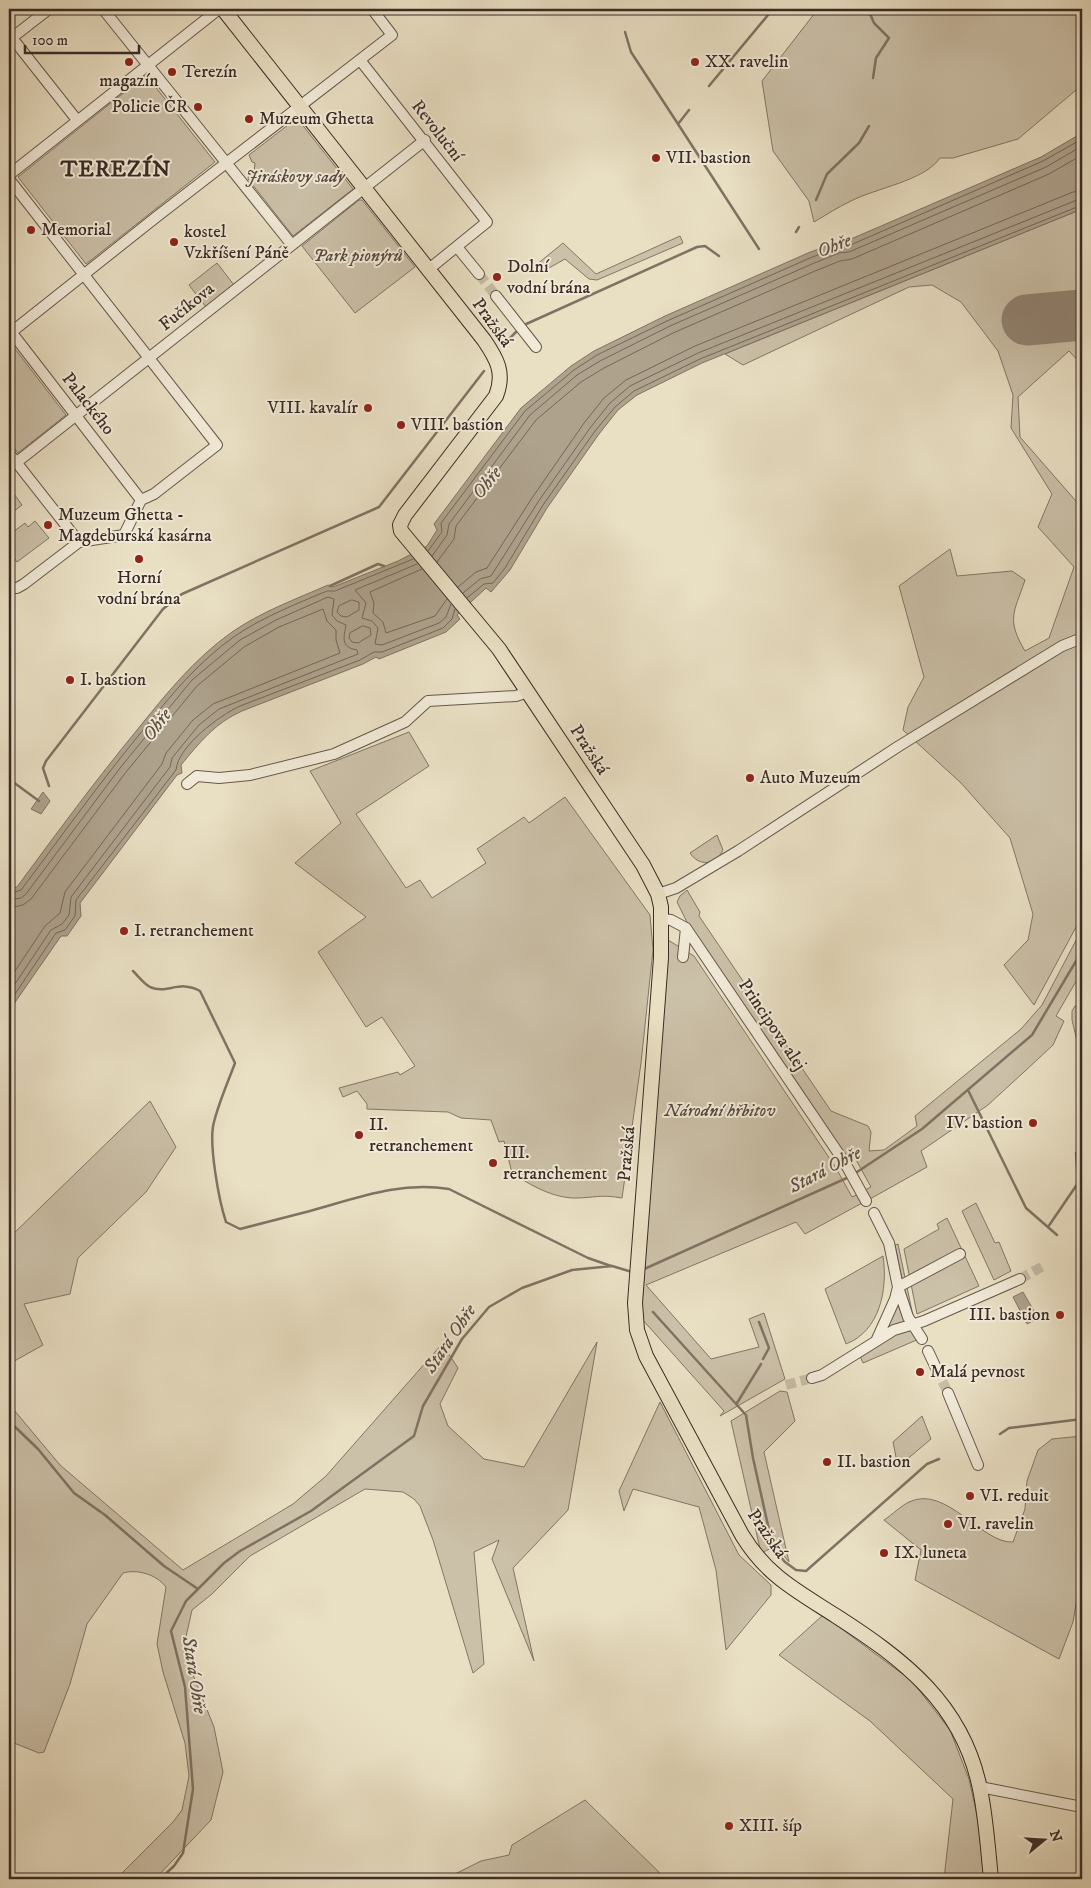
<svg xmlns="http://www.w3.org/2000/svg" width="1091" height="1888" font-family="'IM FELL DW Pica',serif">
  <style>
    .green { fill: #cbc0a8; stroke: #827666 }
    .water { fill: #aea28d; stroke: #807263 }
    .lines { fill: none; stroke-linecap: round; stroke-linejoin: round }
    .shore { stroke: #746659; stroke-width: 1 }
    .stream { stroke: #807263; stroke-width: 2.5 }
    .runway { stroke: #928574; stroke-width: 51 }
    .minor-tunnel { stroke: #c6bba3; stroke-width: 10; stroke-dasharray: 10 5; stroke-linecap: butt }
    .minor-casing { stroke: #66584c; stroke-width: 12 }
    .major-casing { stroke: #3a2b25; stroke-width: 16 }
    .minor { stroke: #f1ead8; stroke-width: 10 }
    .major { stroke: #e9dfc3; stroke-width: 14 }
    .poi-dot { fill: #8f2418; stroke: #f1ead8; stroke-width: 2 }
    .labels { text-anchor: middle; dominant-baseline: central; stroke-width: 4; stroke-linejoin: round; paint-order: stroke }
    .poi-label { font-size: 18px; fill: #3a2b25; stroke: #f1ead8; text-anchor: start }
    .street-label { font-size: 18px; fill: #3a2b25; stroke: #f1ead8 }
    .park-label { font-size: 18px; font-style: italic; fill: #57493f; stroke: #f1ead8 }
    .water-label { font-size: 19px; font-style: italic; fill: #5d4f44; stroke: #f1ead8 }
    .district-label { font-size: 22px; font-weight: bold; letter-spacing: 1px; fill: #3a2b25; stroke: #f1ead8 }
  </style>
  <rect width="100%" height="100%" fill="#e9dfc3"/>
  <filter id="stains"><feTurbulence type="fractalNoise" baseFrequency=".004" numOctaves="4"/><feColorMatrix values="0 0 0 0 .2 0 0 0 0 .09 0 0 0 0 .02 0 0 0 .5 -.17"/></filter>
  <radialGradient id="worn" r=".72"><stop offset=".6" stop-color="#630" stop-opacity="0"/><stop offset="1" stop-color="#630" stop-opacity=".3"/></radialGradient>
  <path class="green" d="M 818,9 L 1082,9 L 1082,85 L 1018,139 L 953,158 L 940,158 C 924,181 876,188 851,201 C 838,207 826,215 814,222 L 809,201 L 773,151 L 762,81 Z
    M 146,75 L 215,162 L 86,264 L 18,177 Z
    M 297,118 L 353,189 L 293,236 L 248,179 L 249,173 L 254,173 L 255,163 L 252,162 L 249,155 Z
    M 359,200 L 362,200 L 415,267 L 355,313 L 302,246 Z
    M 1082,209 L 1082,365 L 1069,351 L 1018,397 L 1020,437 L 1082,508 L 1082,916 L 1034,1005 L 1004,965 L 1028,940 L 1033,914 L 1010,838 L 961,783 L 903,730 L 908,707 L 924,677 L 899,586 L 950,549 L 957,576 L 1012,571 L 1025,580 C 1014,613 1006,619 1025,651 L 1049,638 L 1074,567 L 1038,527 L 1052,494 L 1011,428 L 1013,395 L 998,351 L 961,302 L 932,285 L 909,287 L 743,365 L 725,354 Z
    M 680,236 L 683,243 L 597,280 L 589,279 L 565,259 L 540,273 L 530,270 L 563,243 L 596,274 Z
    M 217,263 L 234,285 L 206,307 L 189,285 Z
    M 12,345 L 66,415 L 18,453 L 9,441 L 9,348 Z
    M 9,487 L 22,505 L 9,515 Z
    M 35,521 L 49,538 L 17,562 L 9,551 L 9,542 L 11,540 L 9,535 L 25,523 L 28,527 Z
    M 409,732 L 429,766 L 356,814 L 406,888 L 420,880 L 432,898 L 486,863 L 477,849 L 524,817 L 529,823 L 565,797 L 650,915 L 653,950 L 641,1063 L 622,1198 C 600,1194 594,1198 575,1198 C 553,1198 530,1185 512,1173 L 504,1141 L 499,1142 L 491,1120 L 461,1118 L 448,1112 L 367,1109 L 367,1104 L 357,1091 L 343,1097 L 339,1088 L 398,1072 L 400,1075 L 415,1066 L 382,1017 L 366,1027 L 318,952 L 366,917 L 295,863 L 341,823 L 310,771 Z
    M 717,835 L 723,850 C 716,865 699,867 690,853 Z
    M 687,890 L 700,912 L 699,916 L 831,1111 L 868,1126 L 871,1132 L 869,1151 L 884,1150 L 917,1126 L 915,1116 L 1021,1029 L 1042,1005 L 1082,929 L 1082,971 L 1056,1016 L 1064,1021 L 1053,1045 L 1024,1072 L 988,1105 L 921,1151 L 927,1167 L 870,1199 L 865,1190 L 871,1187 L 855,1158 L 849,1161 L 689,926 L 677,902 L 680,896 Z
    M 668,940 L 694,956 L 836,1168 L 852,1197 L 859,1194 L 864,1202 L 805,1234 L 796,1222 L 646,1285 L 711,1359 L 759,1347 L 749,1319 L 764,1313 L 785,1379 L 720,1416 L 724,1411 L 641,1318 Z
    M 1082,1001 L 1082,1062 L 1072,1020 L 1072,1011 L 1075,1006 L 1080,1005 Z
    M 150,1101 L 176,1147 L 146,1192 L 78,1258 L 70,1294 L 24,1304 L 43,1345 L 9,1364 L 9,1238 Z
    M 976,1203 L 995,1243 L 999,1242 L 1011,1271 L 994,1280 L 962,1211 Z
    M 947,1218 L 979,1286 L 917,1314 L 904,1249 L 939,1229 L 937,1224 Z
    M 898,1244 L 913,1316 L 910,1317 L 895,1245 Z
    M 883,1256 C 888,1289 880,1331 846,1344 L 825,1289 Z
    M 897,1302 L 905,1322 L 886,1331 Z
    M 911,1327 L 919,1339 L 863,1363 L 860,1356 L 880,1341 Z
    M 597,1342 L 568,1510 L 513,1568 L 534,1661 L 492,1559 L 499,1540 L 474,1552 L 484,1664 L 473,1673 L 433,1540 L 420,1506 L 414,1499 L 403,1492 L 365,1489 L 250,1556 L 212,1594 L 192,1610 L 183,1650 L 214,1727 L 223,1772 L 211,1820 L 155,1879 L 116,1879 L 173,1822 L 182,1810 L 189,1776 L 185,1743 L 163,1672 L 157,1644 L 166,1587 C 156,1574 137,1569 123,1573 L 87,1624 L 70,1684 L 44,1752 L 39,1753 L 9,1741 L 9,1404 L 60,1465 L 183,1570 L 293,1504 L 326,1476 L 442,1344 L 458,1368 L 440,1404 L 448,1426 L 484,1459 L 524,1467 Z
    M 780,1391 L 787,1392 L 795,1421 L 764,1452 L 789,1562 L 776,1546 L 761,1553 L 731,1421 Z
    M 660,1402 L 739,1555 L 771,1585 L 771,1595 L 726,1650 L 716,1570 L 699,1507 L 633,1489 L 624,1511 L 619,1491 Z
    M 922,1416 L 931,1439 L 898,1467 L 893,1442 Z
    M 1082,1436 L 1082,1570 L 1073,1622 L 1059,1659 L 915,1580 L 921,1550 L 884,1520 C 892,1515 902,1505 909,1502 C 946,1484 982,1544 1013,1542 L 1025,1509 L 1027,1481 L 1038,1450 L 1052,1439 Z
    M 823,1615 L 912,1681 L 950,1730 L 969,1779 L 978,1820 L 984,1879 L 944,1879 L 953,1799 L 870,1721 L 779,1655 Z
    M 585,1800 L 666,1879 L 445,1879 L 481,1861 L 509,1855 L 512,1845 Z"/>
  <path class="water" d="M 1082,133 L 1082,209 L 702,363 L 637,395 L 618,410 L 599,434 L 547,508 L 510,570 L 491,592 L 486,588 L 457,615 L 460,619 L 446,632 L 379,659 L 376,657 L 363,664 L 242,711 C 215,723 200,742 181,765 L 182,773 L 177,775 L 80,903 L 81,916 L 67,936 L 61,936 L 9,1011 L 9,889 L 17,887 C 56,834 95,781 137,730 C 166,694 194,659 232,632 C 261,612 296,599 328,585 L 333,587 L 398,561 L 427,546 L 437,530 L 434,524 L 521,408 L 571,366 L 594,351 L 665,316 L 808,253 L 837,242 L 844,242 L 1041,157 Z
    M109 169a7 7 0 1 1 14 0a7 7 0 1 1-14 0Z
    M 43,792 L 50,801 L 41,814 L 31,809 Z
    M 1023,1292 L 1038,1318 L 1027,1324 L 1013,1297 Z"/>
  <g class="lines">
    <path class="shore" d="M 428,551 L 442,532 L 441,523 L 525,411 L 574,370 L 597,355 L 667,321 L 810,258 L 838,247 L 846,247 L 1043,161 L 1082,139
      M 432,556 L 447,535 L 449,524 L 530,415 L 577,375 L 600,361 L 670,326 L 812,264 L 839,253 L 849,252 L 1046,167 L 1082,146
      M 437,562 L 454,539 L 456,526 L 536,420 L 581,382 L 604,368 L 673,333 L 815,271 L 840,261 L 852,259 L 1049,174 L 1082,155
      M 417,564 L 355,590 L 366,603 L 362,618 L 372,621 L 378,628 L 375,644 L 382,645 L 439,623 L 446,617 L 451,604
      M 422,569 L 370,592 L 374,603 L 373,613 L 383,622 L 386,633 L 435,616 L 447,599
      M 458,587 L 476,572 L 487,568 L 532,498 L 584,423 L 604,398 L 626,380 L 695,346 L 1073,192 L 1082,191
      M 463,593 L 480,579 L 491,576 L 538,502 L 590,428 L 610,403 L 630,386 L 698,353 L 1082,198
      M 467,598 L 484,584 L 493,583 L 505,568 L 543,505 L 595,431 L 615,407 L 634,391 L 700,359 L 1082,205
      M 352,600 L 359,602 L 359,610 L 347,617 L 341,616 L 337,612 L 339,606 Z
      M 363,626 L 370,628 L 371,635 L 358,643 L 352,642 L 349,638 L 350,633 Z
      M 9,894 L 21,890 C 61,837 100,782 143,730 C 171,695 198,662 235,636 C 263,617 296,604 327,591 L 335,591 L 413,559
      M 9,900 L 21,898 L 26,894 L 120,768 L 192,680 L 240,640 L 276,620 L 328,597 L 334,599 L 332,615 L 337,621 L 346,625 C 344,637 340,647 357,650 L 358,654 L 219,709 L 199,725 L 172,758 L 170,767 L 71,897 L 69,915 L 62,924 L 51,930 L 9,993
      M 9,908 L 23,905 L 31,899 L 126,772 L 197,686 L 244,647 L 279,627 L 323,609 L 327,621 L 336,630 L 336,640 L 340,653 L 213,704 L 193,720 L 166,753 L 162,764 L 65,892 L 60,913 L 45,926 L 9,980
      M 9,1003 L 56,933 L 65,930 L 75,916 L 76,900 L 176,770 C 178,746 219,716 240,706 L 360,660 L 374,652 L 382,652 L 443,628 L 452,619 L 455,609"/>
    <path class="stream" d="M 868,9 L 874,23 L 889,38 L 876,58 L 873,78
      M 625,32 L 631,52 L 678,124
      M 709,86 L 773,9
      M 689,110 L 678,124 L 759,249
      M 816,200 L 827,174 L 859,143 L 869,126
      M 796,232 L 799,227
      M 524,325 L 697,247 L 705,246 L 719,256
      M 506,342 L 519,329
      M 330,586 L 378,564 L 384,566
      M 9,779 L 39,801
      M 49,786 L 43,768 L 46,761 L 163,609 L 182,594 L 379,507 L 484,371
      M 133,971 C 138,976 144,984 150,987 C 167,995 179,979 200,991 L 235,1063 C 228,1082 219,1102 214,1122 C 208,1142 219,1201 226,1222 L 240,1229 C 263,1223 287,1217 310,1211 C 357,1198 400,1181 449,1189 L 588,1258 L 611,1266
      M 968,1090 L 1026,1208 L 1057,1235
      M 854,1174 L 922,1129 L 1032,1035 L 1082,951
      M 1048,1227 L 1078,1183 L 1076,1153
      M 642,1270 L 849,1177
      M 653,1312 L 746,1415 L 753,1458 L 773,1548 L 785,1562 L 796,1570 L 806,1571 L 927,1464 L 939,1459
      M 759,1322 L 769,1348 L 763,1359
      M 737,1403 L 761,1364
      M 9,1421 L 38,1449 L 74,1493 L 105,1515 L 164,1566 L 198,1589
      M 1000,1434 L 1009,1428 L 1082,1419
      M 160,1879 L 174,1866 L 183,1853 L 193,1789 L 185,1687 L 171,1631 L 186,1601 L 224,1563 L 240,1551 L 311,1511 L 414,1436 L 423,1406 L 462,1339 L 489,1307 L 522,1288 L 572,1270 L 612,1266 L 632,1272"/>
    <path class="runway" d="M 1027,320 L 1082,315"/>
    <path class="minor-tunnel" d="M 479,274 L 496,296
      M 1020,1279 L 1045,1265
      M 936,1368 L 948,1393
      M 786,1385 L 812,1378"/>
    <g class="minor-casing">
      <path id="minor" d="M 103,9 L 292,245
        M 9,34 L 77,120
        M 9,40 L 49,9
        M 360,60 L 487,222 L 429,269
        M 9,175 L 219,9
        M 9,179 L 217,445 L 154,494 L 141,500 L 124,535 L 79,542 L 24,584 L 17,588 L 9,588
        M 457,247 L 479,274
        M 496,296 L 536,347
        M 9,329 L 141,500
        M 9,334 L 155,218 L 392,35 L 372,9
        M 9,453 L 79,542
        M 17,462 L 425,140
        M 187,784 L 197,776 L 219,778 L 250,775 L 334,754 L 405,722 L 428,701 L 516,696 L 528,692
        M 658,894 L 676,888 L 738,851 L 899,746 L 1062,646 L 1082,638
        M 662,919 L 671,920 L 686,928 L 845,1163 L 866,1201
        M 683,957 L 686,928
        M 874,1213 L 889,1243 L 898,1287 L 908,1317 L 922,1339
        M 877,1339 L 895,1299 L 898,1287 L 960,1254
        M 928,1351 L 936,1368
        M 812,1378 L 822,1375 L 894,1330 L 924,1321 L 1020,1279
        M 948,1393 L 978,1465
        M 980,1787 L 1082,1807"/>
    </g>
    <g class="major-casing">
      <path id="major" d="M 223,9 L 484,340 C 497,359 505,373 496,396 L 405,515 L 400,525 L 401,531 L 499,649 L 643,865 L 658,894 L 661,907 L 661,958 L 635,1303 L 637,1330 L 646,1356 L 742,1535 C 767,1576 797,1591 836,1616 C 903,1659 963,1704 980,1789 C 986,1818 988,1849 991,1879"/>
    </g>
    <use href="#minor" class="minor"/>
    <use href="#major" class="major"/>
  </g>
  <g class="poi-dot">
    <circle cx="129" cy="62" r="5"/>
    <circle cx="695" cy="62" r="5"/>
    <circle cx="172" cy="72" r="5"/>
    <circle cx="198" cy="107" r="5"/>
    <circle cx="249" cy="119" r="5"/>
    <circle cx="656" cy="158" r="5"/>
    <circle cx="31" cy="230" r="5"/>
    <circle cx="174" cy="242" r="5"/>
    <circle cx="497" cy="277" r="5"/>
    <circle cx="368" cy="408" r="5"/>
    <circle cx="401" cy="425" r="5"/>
    <circle cx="48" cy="525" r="5"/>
    <circle cx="139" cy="559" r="5"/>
    <circle cx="70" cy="680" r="5"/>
    <circle cx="750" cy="778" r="5"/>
    <circle cx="124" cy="931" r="5"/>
    <circle cx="1033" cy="1123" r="5"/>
    <circle cx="359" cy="1135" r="5"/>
    <circle cx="493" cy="1163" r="5"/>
    <circle cx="1060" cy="1315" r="5"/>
    <circle cx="920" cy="1372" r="5"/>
    <circle cx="827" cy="1462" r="5"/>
    <circle cx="970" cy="1496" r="5"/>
    <circle cx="948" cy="1524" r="5"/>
    <circle cx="884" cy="1553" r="5"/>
    <circle cx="729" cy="1826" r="5"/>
  </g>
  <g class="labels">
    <g class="poi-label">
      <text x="705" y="62">XX. ravelin</text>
      <text x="182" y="72">Terezín</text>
      <text x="129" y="81" text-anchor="middle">magazín</text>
      <text x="188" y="107" text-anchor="end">Policie ČR</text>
      <text x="259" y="119">Muzeum Ghetta</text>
      <text x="666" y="158">VII. bastion</text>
      <text x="41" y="230">Memorial</text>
      <text x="184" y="232">kostel<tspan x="184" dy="21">Vzkříšení Páně</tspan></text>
      <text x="507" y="267">Dolní<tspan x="507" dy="21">vodní brána</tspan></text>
      <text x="358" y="408" text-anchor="end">VIII. kavalír</text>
      <text x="411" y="425">VIII. bastion</text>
      <text x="58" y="515">Muzeum Ghetta -<tspan x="58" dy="21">Magdeburská kasárna</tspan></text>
      <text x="139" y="578" text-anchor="middle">Horní<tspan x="139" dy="21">vodní brána</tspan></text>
      <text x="80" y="680">I. bastion</text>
      <text x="760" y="778">Auto Muzeum</text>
      <text x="134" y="931">I. retranchement</text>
      <text x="1023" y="1123" text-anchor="end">IV. bastion</text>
      <text x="369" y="1125">II.<tspan x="369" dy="21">retranchement</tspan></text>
      <text x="503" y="1153">III.<tspan x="503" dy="21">retranchement</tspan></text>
      <text x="1050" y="1315" text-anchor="end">III. bastion</text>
      <text x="930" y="1372">Malá pevnost</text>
      <text x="837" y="1462">II. bastion</text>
      <text x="980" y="1496">VI. reduit</text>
      <text x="958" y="1524">VI. ravelin</text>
      <text x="894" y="1553">IX. luneta</text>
      <text x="739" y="1826">XIII. šíp</text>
    </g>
    <g class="street-label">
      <text transform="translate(437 131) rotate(52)">Revoluční</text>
      <text transform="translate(187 307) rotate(-39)">Fučíkova</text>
      <text transform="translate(492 323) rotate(54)">Pražská</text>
      <text transform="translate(88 404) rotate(52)">Palackého</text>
      <text transform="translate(589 750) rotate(57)">Pražská</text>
      <text transform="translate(772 1025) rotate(56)">Principova alej</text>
      <text transform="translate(627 1154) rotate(-85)">Pražská</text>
      <text transform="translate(767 1534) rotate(55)">Pražská</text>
    </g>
    <g class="park-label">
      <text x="295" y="177">Jiráskovy sady</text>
      <text x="358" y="256">Park pionýrů</text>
      <text x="720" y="1111">Národní hřbitov</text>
    </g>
    <g class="water-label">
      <text transform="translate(834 246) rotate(-22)">Ohře</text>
      <text transform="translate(487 483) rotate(-52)">Ohře</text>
      <text transform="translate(157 725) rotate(-53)">Ohře</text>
      <text transform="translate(825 1170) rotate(-28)">Stará Ohře</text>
      <text transform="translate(450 1339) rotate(-56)">Stará Ohře</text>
      <text transform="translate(194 1675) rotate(81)">Stará Ohře</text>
    </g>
    <g class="district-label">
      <text x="116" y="169">TEREZÍN</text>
    </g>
  </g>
  <rect width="1091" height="1888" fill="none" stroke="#e9dfc3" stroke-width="30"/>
  <rect x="10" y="10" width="1071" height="1868" fill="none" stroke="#3a2b25" stroke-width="2.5"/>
  <rect x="15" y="15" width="1061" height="1858" fill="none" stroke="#3a2b25"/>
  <g transform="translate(1044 1840) rotate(72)" stroke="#f1ead8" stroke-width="4" paint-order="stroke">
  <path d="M0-4L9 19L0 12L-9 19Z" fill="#3a2b25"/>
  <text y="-8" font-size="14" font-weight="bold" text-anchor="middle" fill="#3a2b25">N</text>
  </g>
  <path d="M25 45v8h114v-8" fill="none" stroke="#3a2b25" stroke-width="2.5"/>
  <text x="32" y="45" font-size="15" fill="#3a2b25" stroke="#f1ead8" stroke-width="4" paint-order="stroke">100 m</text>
  <rect width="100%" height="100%" filter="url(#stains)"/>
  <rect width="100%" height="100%" fill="url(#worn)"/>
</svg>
